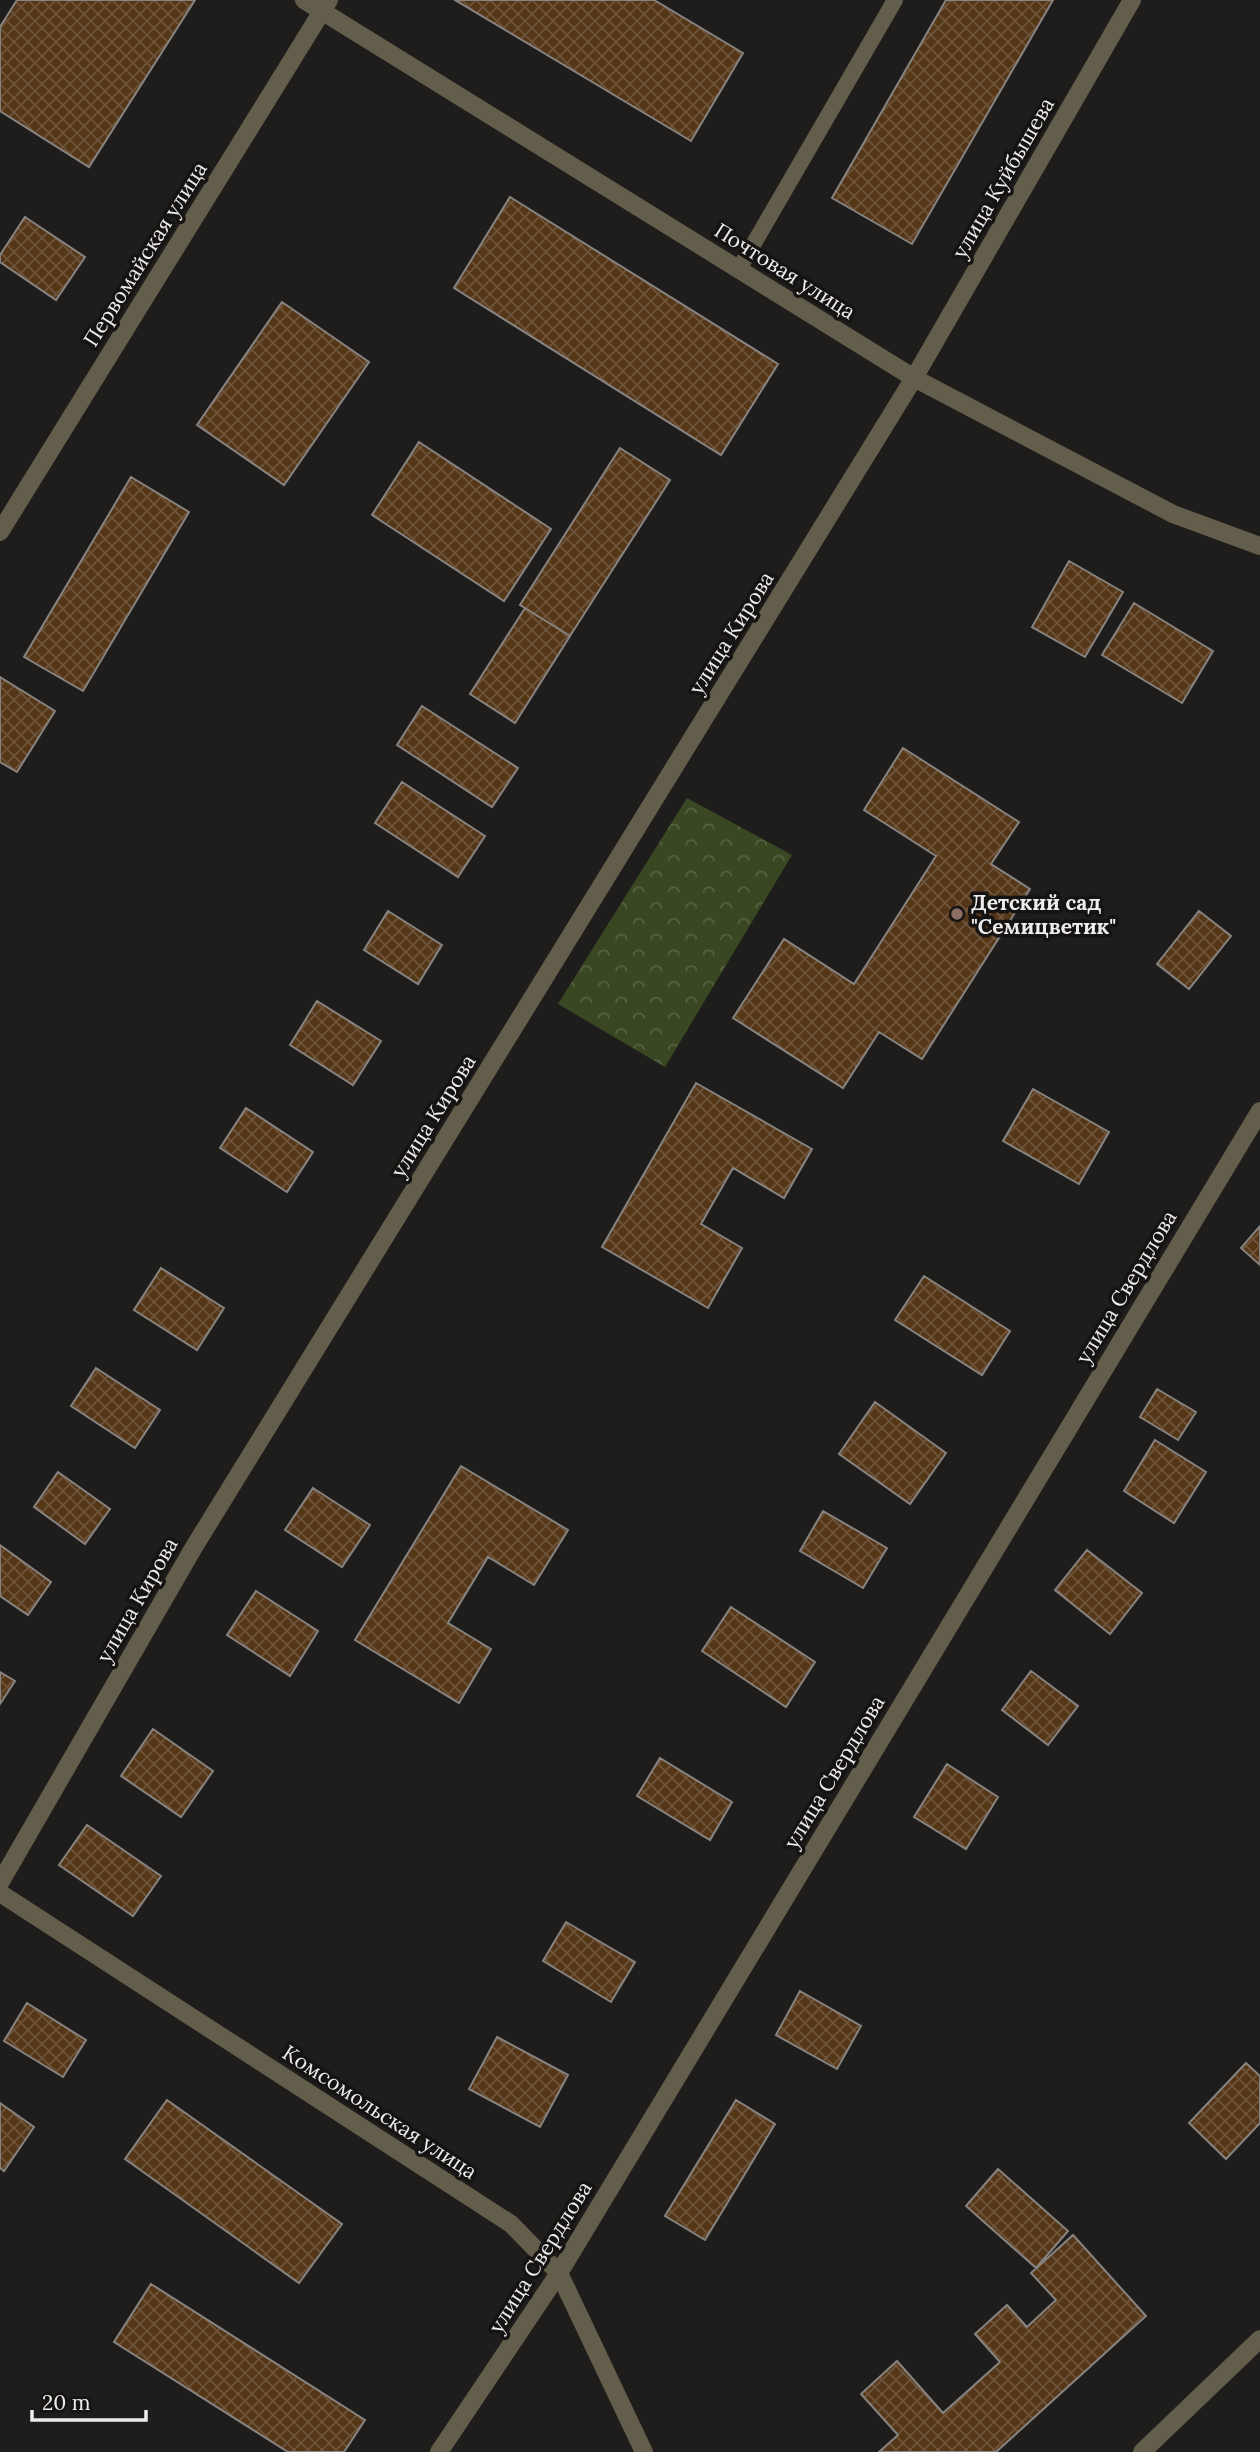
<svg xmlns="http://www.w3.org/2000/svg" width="1260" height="2452" font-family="Lora,serif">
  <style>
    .park { fill: url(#park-crowns) }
    .building { fill: url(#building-cross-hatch); stroke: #868380; stroke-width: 2 }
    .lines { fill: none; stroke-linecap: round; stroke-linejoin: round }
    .lane { stroke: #635e4c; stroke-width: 16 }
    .street { stroke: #635e4c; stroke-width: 18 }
    .education-dot { fill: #8d6e63; stroke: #161412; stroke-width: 2.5 }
    .labels { text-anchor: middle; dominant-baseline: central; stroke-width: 7; stroke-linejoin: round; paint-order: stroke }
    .street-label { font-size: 21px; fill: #efedec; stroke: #161412 }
    .poi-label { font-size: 21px; font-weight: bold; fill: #efedec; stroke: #161412; text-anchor: start }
  </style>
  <defs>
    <pattern id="park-crowns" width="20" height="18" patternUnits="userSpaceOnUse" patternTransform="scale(1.75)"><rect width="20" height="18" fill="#394823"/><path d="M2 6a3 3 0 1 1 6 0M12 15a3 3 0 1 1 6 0" fill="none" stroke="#566343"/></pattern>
    <pattern id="building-cross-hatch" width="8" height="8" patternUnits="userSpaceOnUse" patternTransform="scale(1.75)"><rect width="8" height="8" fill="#553718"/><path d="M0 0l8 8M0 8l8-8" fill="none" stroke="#6e543a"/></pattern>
  </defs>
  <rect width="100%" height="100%" fill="#1f1d1b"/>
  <path class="park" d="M 687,798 L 792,855 L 665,1067 L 558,1004 Z"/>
  <path class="building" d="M 17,0 L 195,0 L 89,167 L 0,111 L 0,27 Z
    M 455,0 L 654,0 L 743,53 L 691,141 Z
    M 946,0 L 1053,0 L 912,244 L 832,198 Z
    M 510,197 L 778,364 L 721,455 L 454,288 Z
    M 25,217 L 85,257 L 56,300 L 0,262 L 0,255 Z
    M 282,302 L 369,362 L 284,485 L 197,425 Z
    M 419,442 L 551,529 L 504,601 L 372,515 Z
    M 620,448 L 670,480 L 570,636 L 520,605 Z
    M 131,477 L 189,512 L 83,691 L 24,657 Z
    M 1069,561 L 1123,592 L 1085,657 L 1032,627 Z
    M 1134,603 L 1213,651 L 1182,703 L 1102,655 Z
    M 525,608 L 570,636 L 515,723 L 470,694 Z
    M 0,677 L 55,711 L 17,772 L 0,762 Z
    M 422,706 L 518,768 L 492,807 L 397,745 Z
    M 903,748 L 1019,822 L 991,864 L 1030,889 L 922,1059 L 879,1032 L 843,1088 L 733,1018 L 784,939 L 854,984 L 936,856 L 864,810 Z
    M 402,782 L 485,836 L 458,877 L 375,823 Z
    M 388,911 L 442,945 L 418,984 L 364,950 Z
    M 1199,911 L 1231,936 L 1189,989 L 1157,964 Z
    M 317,1001 L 381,1041 L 353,1085 L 290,1045 Z
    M 696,1083 L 812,1149 L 784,1198 L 733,1168 L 701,1224 L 742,1248 L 708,1308 L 602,1247 Z
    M 1033,1089 L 1109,1132 L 1079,1184 L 1003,1141 Z
    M 246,1108 L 313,1152 L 287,1192 L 220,1148 Z
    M 1260,1226 L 1260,1265 L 1241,1248 Z
    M 161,1268 L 224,1308 L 197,1350 L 134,1310 Z
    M 924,1276 L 1010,1331 L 982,1375 L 895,1320 Z
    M 96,1368 L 160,1410 L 135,1448 L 71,1406 Z
    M 1157,1389 L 1196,1412 L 1178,1440 L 1140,1417 Z
    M 875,1402 L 946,1453 L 910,1504 L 839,1454 Z
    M 1155,1440 L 1206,1472 L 1174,1523 L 1124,1491 Z
    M 461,1466 L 568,1530 L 534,1585 L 488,1557 L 448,1623 L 491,1649 L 459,1703 L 355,1640 Z
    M 58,1472 L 110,1509 L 85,1544 L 34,1507 Z
    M 313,1488 L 370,1525 L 342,1567 L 285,1530 Z
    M 823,1511 L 887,1548 L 863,1588 L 800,1551 Z
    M 0,1545 L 51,1582 L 28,1615 L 0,1596 Z
    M 1087,1550 L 1142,1593 L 1110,1634 L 1055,1590 Z
    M 256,1591 L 318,1631 L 290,1676 L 227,1635 Z
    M 731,1607 L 815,1662 L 786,1707 L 702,1651 Z
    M 1031,1671 L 1078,1706 L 1048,1745 L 1002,1710 Z
    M 0,1672 L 15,1681 L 0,1704 Z
    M 153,1729 L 213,1771 L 181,1817 L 121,1776 Z
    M 660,1758 L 732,1802 L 710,1840 L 637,1796 Z
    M 947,1764 L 998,1797 L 966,1849 L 914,1817 Z
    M 87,1825 L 161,1876 L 133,1916 L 59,1865 Z
    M 566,1922 L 635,1962 L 611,2002 L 543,1961 Z
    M 800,1991 L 861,2026 L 837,2069 L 776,2035 Z
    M 27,2003 L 86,2040 L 63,2077 L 4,2041 Z
    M 497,2037 L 568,2075 L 540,2127 L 469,2089 Z
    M 1246,2063 L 1260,2076 L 1260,2123 L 1226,2159 L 1189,2123 Z
    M 167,2100 L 342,2224 L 299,2283 L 125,2159 Z
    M 736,2100 L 775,2124 L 705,2240 L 665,2216 Z
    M 0,2103 L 34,2127 L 4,2171 L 0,2168 Z
    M 998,2169 L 1068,2231 L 1036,2268 L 966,2206 Z
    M 1073,2235 L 1146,2316 L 996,2452 L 879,2452 L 898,2435 L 861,2394 L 897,2361 L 943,2413 L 1000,2362 L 975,2334 L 1007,2305 L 1027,2327 L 1056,2300 L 1031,2273 Z
    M 151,2284 L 365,2420 L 344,2452 L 288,2452 L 114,2342 Z"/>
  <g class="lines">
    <path class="lane" d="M 739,269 L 895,0"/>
    <path class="street" d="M 304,0 L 914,378 L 1173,514 L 1260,546
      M 0,532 L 329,0
      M 0,1883 L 194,1547 L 914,378 L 1132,0
      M 0,1893 L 511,2224 L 559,2273 L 644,2452
      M 439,2452 L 559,2273 L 1260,1111
      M 1142,2452 L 1260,2339"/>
  </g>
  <circle class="education-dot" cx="957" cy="914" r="7"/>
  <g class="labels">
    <g class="street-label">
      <text transform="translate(1003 178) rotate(-60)">улица Куйбышева</text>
      <text transform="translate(145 254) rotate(-58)">Первомайская улица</text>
      <text transform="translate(785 271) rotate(32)">Почтовая улица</text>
      <text transform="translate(731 633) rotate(-58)">улица Кирова</text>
      <text transform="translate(433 1116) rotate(-58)">улица Кирова</text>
      <text transform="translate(1126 1287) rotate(-59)">улица Свердлова</text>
      <text transform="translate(137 1600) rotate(-60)">улица Кирова</text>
      <text transform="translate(834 1772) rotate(-59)">улица Свердлова</text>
      <text transform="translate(380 2112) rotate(33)">Комсомольская улица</text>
      <text transform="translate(540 2257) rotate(-58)">улица Свердлова</text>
    </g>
    <g class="poi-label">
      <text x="971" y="902">Детский сад<tspan x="971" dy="24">"Семицветик"</tspan></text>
    </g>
  </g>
  <path d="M32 2410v10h114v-10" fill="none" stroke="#efedec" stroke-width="3.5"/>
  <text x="42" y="2410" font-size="21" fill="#efedec" stroke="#161412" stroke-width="5" paint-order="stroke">20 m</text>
</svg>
